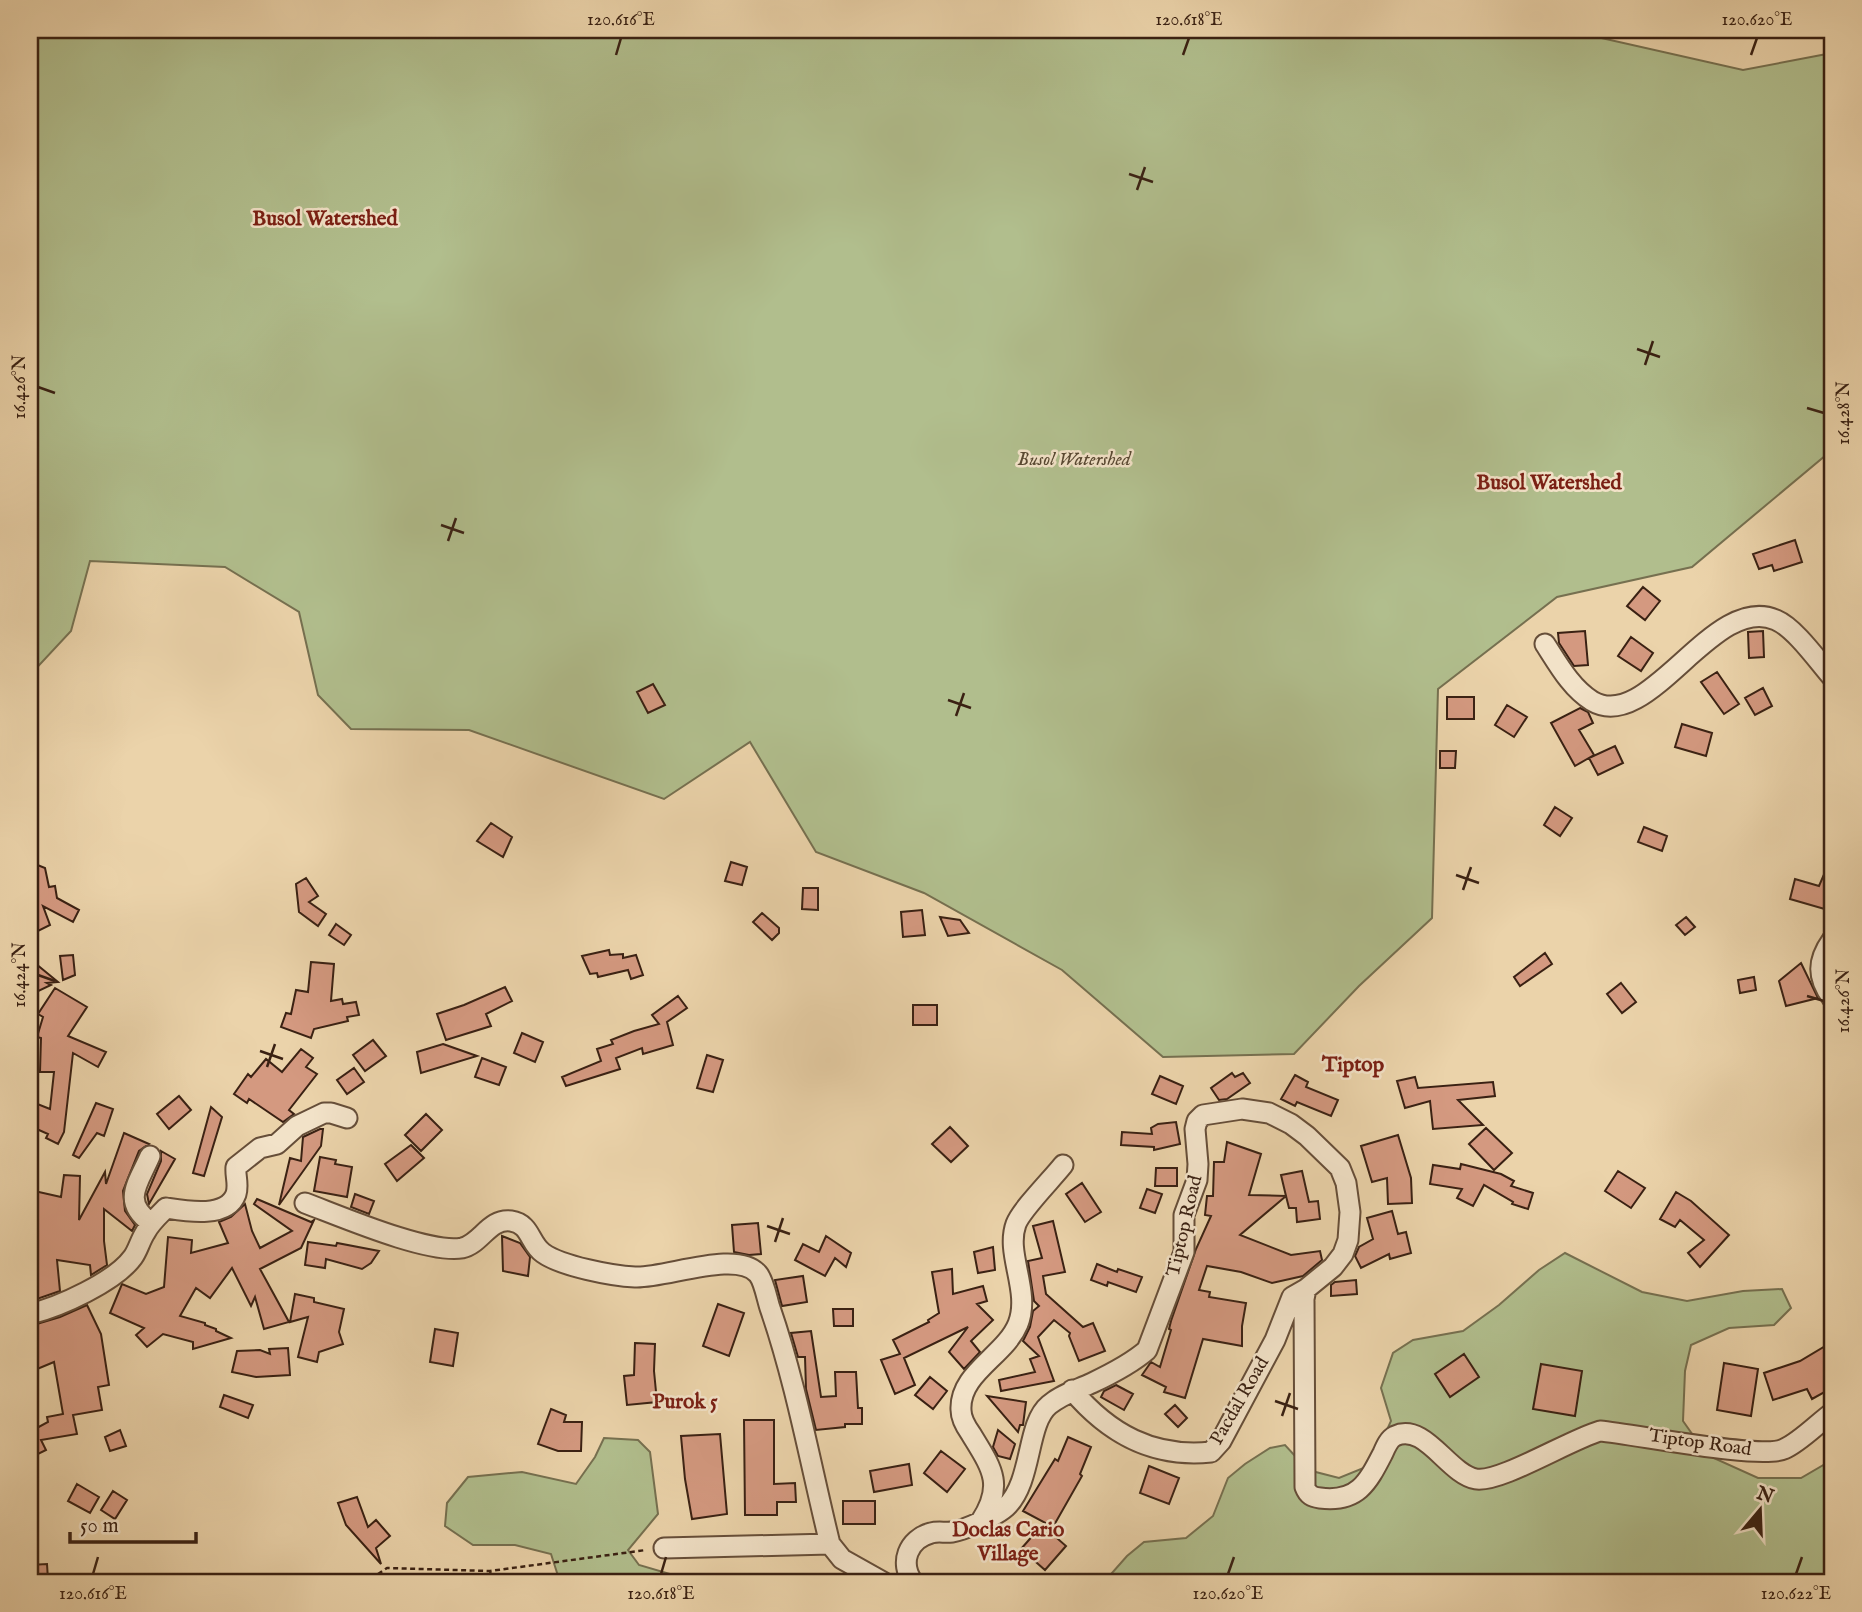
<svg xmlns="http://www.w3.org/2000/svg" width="1862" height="1612" font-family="'IM FELL English',serif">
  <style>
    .green { fill: #b1be8d; stroke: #767050; stroke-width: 2 }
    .building { fill: #d49980; stroke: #3a2113; stroke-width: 2 }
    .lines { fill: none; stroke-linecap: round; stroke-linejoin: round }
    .minor-casing { stroke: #664e39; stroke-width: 23 }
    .path { stroke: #3a2113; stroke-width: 2.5; stroke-dasharray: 5 3.5; stroke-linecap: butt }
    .minor { stroke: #f2e2c8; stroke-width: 19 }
    .ticks { fill: none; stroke: #3a2113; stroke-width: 2.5 }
    .labels { text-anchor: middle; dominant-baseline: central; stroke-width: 5; stroke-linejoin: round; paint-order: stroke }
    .park-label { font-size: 19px; font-style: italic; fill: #584832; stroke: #f2e2c8 }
    .street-label { font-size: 19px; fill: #3a2113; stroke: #f2e2c8 }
    .neighbourhood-label { font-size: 21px; font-weight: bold; fill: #7a1f14; stroke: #f2e2c8 }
    .neatline { fill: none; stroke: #3a2113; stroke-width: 2.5 }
    .ticks-label { font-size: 18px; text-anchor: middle; fill: #3a2113 }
  </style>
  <rect width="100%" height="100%" fill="#ebd3aa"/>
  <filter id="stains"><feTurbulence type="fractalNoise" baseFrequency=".00286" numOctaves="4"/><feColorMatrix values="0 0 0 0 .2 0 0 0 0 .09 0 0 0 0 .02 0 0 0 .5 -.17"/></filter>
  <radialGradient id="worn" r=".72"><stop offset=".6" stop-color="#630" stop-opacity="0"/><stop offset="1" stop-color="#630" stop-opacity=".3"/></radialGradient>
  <path class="green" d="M 30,30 L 1566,30 L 1743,70 L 1832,53 L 1832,450 L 1692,567 L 1557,597 L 1438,689 L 1432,918 L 1359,986 L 1294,1054 L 1163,1057 L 1062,970 L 924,893 L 816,852 L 750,742 L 664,799 L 469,730 L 351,729 L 318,695 L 299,612 L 225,567 L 90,561 L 71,631 L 30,675 Z
    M 1565,1253 L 1642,1292 L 1687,1301 L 1743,1291 L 1782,1289 L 1791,1308 L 1774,1325 L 1729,1328 L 1691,1345 L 1685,1371 L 1683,1421 L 1707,1455 L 1758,1478 L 1801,1478 L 1832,1460 L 1832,1582 L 1104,1582 L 1127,1556 L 1144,1542 L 1186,1538 L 1213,1516 L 1228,1478 L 1245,1464 L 1270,1448 L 1285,1445 L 1308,1470 L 1339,1478 L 1371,1465 L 1391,1421 L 1381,1388 L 1393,1353 L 1413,1340 L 1463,1331 L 1499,1305 L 1539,1270 Z
    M 604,1438 L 638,1440 L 650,1452 L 658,1514 L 628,1550 L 639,1565 L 697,1582 L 560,1582 L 551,1554 L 515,1545 L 473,1545 L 445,1526 L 447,1503 L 468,1477 L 522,1472 L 576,1484 L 595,1457 Z"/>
  <path class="building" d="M 1795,540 L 1802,562 L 1774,571 L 1772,565 L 1759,569 L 1753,554 Z
    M 1643,587 L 1660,601 L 1645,620 L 1627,606 Z
    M 1585,631 L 1588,665 L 1574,666 L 1559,643 L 1558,633 Z
    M 1763,631 L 1764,657 L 1749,658 L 1748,632 Z
    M 1631,637 L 1653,653 L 1641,671 L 1618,656 Z
    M 1717,672 L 1739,704 L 1724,714 L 1701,682 Z
    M 653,684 L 665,705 L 648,713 L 637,692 Z
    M 1763,688 L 1772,706 L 1755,715 L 1745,698 Z
    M 1447,697 L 1474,697 L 1474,719 L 1447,719 Z
    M 1507,705 L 1527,717 L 1514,737 L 1495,725 Z
    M 1580,708 L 1588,712 L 1593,723 L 1579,730 L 1594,755 L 1575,766 L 1551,723 Z
    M 1682,724 L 1712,733 L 1706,756 L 1675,747 Z
    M 1615,746 L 1623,763 L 1598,775 L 1589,758 Z
    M 1440,751 L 1456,751 L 1455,768 L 1440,768 Z
    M 1555,807 L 1572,818 L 1560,836 L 1544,825 Z
    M 491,823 L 512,837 L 503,857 L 477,841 Z
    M 1644,827 L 1667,836 L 1662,851 L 1638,842 Z
    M 1832,856 L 1832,895 L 1828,910 L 1790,899 L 1795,879 L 1819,886 Z
    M 30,862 L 45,868 L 49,887 L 55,886 L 57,898 L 79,910 L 73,922 L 43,906 L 50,925 L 30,935 Z
    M 731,862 L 747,867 L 742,885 L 725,881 Z
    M 306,878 L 318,896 L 309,902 L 326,914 L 318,926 L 299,912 L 296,884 Z
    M 803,888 L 818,888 L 818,910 L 802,909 Z
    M 922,910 L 925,935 L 903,937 L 901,912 Z
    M 762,913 L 779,928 L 779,933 L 772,940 L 753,922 Z
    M 940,917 L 960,920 L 969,933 L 948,936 Z
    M 1686,917 L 1695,927 L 1685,935 L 1676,925 Z
    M 336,924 L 351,935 L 344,945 L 329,935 Z
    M 609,950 L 610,955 L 623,954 L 623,958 L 636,955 L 643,975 L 631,979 L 628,970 L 598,977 L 597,973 L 590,974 L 582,956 Z
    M 1545,953 L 1552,964 L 1520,986 L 1514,977 Z
    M 73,955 L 75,975 L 63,980 L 60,956 Z
    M 30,959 L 58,982 L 47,983 L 51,985 L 30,995 Z
    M 311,962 L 334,964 L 331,1001 L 342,999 L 343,1004 L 356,1002 L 359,1015 L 347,1017 L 348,1021 L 314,1029 L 311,1038 L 281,1027 L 286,1013 L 291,1014 L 296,990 L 308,992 Z
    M 1801,963 L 1818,998 L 1786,1006 L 1779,981 Z
    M 1754,977 L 1756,990 L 1740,993 L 1738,980 Z
    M 1621,983 L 1636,1002 L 1622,1013 L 1607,994 Z
    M 505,987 L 512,1001 L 486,1014 L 491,1026 L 446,1040 L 437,1014 L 464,1005 Z
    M 55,988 L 87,1007 L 68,1036 L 106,1052 L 98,1067 L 73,1053 L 64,1132 L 58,1144 L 46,1138 L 48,1134 L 30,1126 L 30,1115 L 35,1103 L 50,1109 L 54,1072 L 40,1072 L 41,1038 L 37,1037 L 43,1017 L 38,1014 Z
    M 678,996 L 687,1008 L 667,1022 L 673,1045 L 643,1054 L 642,1048 L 616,1058 L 620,1069 L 566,1086 L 562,1077 L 601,1061 L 597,1049 L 613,1044 L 611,1040 L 634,1031 L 659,1024 L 652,1015 Z
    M 913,1005 L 937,1005 L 937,1025 L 913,1025 Z
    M 522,1033 L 543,1042 L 535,1062 L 514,1053 Z
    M 373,1040 L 386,1056 L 365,1071 L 353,1055 Z
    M 443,1044 L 477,1056 L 421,1073 L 417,1052 Z
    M 301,1049 L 313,1058 L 306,1067 L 317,1074 L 289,1110 L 294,1114 L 283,1122 L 249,1099 L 247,1103 L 234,1094 L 248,1074 L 251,1077 L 266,1059 L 282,1072 Z
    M 707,1055 L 723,1060 L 713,1092 L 697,1088 Z
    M 482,1058 L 506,1067 L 499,1085 L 475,1077 Z
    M 354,1068 L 364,1082 L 347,1094 L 337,1080 Z
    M 1232,1073 L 1235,1077 L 1243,1073 L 1250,1083 L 1227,1099 L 1219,1100 L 1211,1088 Z
    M 1295,1075 L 1308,1082 L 1306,1087 L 1338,1100 L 1331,1116 L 1297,1102 L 1295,1106 L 1281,1099 Z
    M 1160,1076 L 1183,1086 L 1176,1104 L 1152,1094 Z
    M 1415,1077 L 1418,1088 L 1493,1082 L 1495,1096 L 1458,1100 L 1483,1125 L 1433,1129 L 1430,1101 L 1405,1108 L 1397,1081 Z
    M 179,1096 L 191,1110 L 169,1129 L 157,1114 Z
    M 96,1103 L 113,1109 L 104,1136 L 97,1133 L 79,1158 L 73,1155 Z
    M 211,1107 L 222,1117 L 204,1176 L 193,1173 Z
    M 426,1114 L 442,1130 L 421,1151 L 405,1135 Z
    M 1176,1122 L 1180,1144 L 1154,1150 L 1154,1147 L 1121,1145 L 1122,1132 L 1152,1134 L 1151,1128 L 1158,1124 Z
    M 950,1127 L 968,1146 L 951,1162 L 932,1144 Z
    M 1486,1128 L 1512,1153 L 1494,1170 L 1469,1144 Z
    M 320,1129 L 323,1129 L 321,1146 L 279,1205 L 290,1158 L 301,1161 L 303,1137 Z
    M 124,1133 L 149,1144 L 139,1151 L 123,1191 L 125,1211 L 135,1225 L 132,1231 L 104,1209 L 104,1241 L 107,1265 L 91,1275 L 90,1265 L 57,1260 L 60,1291 L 37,1299 L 33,1258 L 30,1252 L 30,1190 L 61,1197 L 64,1175 L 80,1176 L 79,1220 L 105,1172 L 106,1184 Z
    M 1398,1135 L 1411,1178 L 1412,1203 L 1388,1204 L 1387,1178 L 1372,1182 L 1361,1146 Z
    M 1227,1142 L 1261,1154 L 1249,1195 L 1286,1196 L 1281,1175 L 1302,1171 L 1309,1202 L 1318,1201 L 1320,1219 L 1297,1222 L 1296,1208 L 1289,1208 L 1286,1196 L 1240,1235 L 1291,1255 L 1320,1251 L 1322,1260 L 1303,1276 L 1272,1283 L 1241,1272 L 1207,1266 L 1199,1290 L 1210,1292 L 1209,1297 L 1246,1303 L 1242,1326 L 1242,1346 L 1203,1339 L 1185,1398 L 1164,1392 L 1166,1387 L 1142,1375 L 1151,1362 L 1160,1367 L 1171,1330 L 1169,1329 L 1171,1321 L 1196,1249 L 1211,1216 L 1205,1215 L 1207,1196 L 1213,1196 L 1214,1162 L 1224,1162 Z
    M 411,1145 L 424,1158 L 397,1181 L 385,1164 Z
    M 161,1151 L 175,1159 L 149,1204 L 147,1194 L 161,1161 Z
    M 320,1157 L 336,1160 L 335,1164 L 352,1167 L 347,1197 L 314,1191 Z
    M 1461,1164 L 1501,1174 L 1514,1181 L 1511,1186 L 1533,1193 L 1528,1209 L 1512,1204 L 1513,1202 L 1484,1185 L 1473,1206 L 1457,1198 L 1462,1189 L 1430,1184 L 1433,1165 L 1460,1169 Z
    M 1156,1168 L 1177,1168 L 1177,1186 L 1155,1186 Z
    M 1618,1171 L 1645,1188 L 1631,1208 L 1605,1191 Z
    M 1082,1183 L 1101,1212 L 1085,1222 L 1066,1194 Z
    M 1147,1189 L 1162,1194 L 1155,1213 L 1140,1208 Z
    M 1676,1192 L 1691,1201 L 1729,1235 L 1700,1267 L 1688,1253 L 1704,1240 L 1680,1220 L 1675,1227 L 1660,1219 Z
    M 355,1194 L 374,1201 L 369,1214 L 351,1207 Z
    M 257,1199 L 311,1222 L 314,1220 L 301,1248 L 260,1269 L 289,1322 L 264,1329 L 255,1297 L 251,1306 L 232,1268 L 210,1298 L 196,1288 L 180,1316 L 205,1323 L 205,1325 L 216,1329 L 216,1331 L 231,1338 L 193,1349 L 193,1342 L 163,1334 L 147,1347 L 136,1335 L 144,1328 L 110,1313 L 122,1284 L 146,1294 L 164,1287 L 168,1237 L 192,1240 L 191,1253 L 228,1243 L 219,1222 L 231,1217 L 245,1204 L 252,1231 L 260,1248 L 292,1231 L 254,1204 Z
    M 1392,1211 L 1398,1234 L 1406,1232 L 1411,1253 L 1390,1259 L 1389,1254 L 1361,1268 L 1355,1256 L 1359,1247 L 1373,1239 L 1367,1218 Z
    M 1053,1221 L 1065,1272 L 1043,1276 L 1046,1294 L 1083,1327 L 1093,1323 L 1105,1351 L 1079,1361 L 1069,1336 L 1070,1333 L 1054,1320 L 1038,1337 L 1054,1381 L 1001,1391 L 999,1380 L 1035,1372 L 1030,1359 L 1039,1356 L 1023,1341 L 1030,1327 L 1033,1311 L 1039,1306 L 1034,1301 L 1028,1261 L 1042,1258 L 1033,1226 Z
    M 758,1223 L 761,1254 L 749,1255 L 734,1252 L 732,1225 Z
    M 502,1236 L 520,1243 L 530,1257 L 528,1276 L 503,1271 Z
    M 826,1236 L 851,1253 L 846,1267 L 835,1258 L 825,1276 L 795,1260 L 803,1244 L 819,1252 Z
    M 308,1242 L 336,1246 L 337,1243 L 379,1251 L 371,1263 L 362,1269 L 326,1259 L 325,1268 L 305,1265 Z
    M 993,1247 L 995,1270 L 978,1273 L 974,1252 Z
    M 1097,1264 L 1117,1272 L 1118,1269 L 1142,1277 L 1136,1292 L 1108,1282 L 1107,1286 L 1091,1280 Z
    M 952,1269 L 953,1294 L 983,1286 L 987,1301 L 977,1304 L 993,1320 L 971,1341 L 980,1352 L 964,1369 L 949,1352 L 968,1327 L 904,1358 L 915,1385 L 895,1394 L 881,1360 L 900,1354 L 893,1340 L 929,1322 L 928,1320 L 939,1313 L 932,1272 Z
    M 803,1276 L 807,1302 L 782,1306 L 775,1280 Z
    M 1356,1280 L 1357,1294 L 1331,1296 L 1331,1285 L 1335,1282 Z
    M 295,1294 L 314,1298 L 314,1302 L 344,1309 L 339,1332 L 343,1344 L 319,1352 L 317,1362 L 298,1357 L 308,1317 L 290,1322 Z
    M 718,1304 L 744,1313 L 729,1356 L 703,1346 Z
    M 87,1305 L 101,1334 L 109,1385 L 98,1387 L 102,1410 L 73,1415 L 77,1434 L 41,1440 L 46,1450 L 34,1456 L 30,1447 L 30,1418 L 35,1429 L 48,1422 L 47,1417 L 63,1414 L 54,1362 L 30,1372 L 30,1326 L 60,1317 Z
    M 833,1309 L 853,1309 L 853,1326 L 834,1326 Z
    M 435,1329 L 458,1333 L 453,1366 L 430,1362 Z
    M 811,1331 L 821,1397 L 836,1396 L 835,1372 L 856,1372 L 858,1408 L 862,1408 L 862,1424 L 845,1424 L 845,1427 L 816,1430 L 806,1389 L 805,1357 L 798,1357 L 791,1333 Z
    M 1832,1342 L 1832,1388 L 1812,1399 L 1807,1389 L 1773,1400 L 1764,1373 L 1800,1361 Z
    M 635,1343 L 655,1344 L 654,1371 L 657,1402 L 627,1405 L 624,1376 L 634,1375 Z
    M 288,1348 L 290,1375 L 256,1377 L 232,1372 L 237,1351 L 260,1350 L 270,1354 L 269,1349 Z
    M 1464,1354 L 1479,1377 L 1450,1397 L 1435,1374 Z
    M 1724,1363 L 1758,1369 L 1751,1416 L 1717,1410 Z
    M 1541,1364 L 1582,1371 L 1575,1416 L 1533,1409 Z
    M 930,1377 L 947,1391 L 933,1409 L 915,1395 Z
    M 1116,1385 L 1133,1394 L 1124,1410 L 1101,1397 L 1104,1391 Z
    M 224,1395 L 253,1405 L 248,1418 L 220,1407 Z
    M 987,1396 L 1026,1402 L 1023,1425 L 1020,1425 L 1018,1432 Z
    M 1175,1405 L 1187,1418 L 1178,1427 L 1165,1414 Z
    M 551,1409 L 566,1415 L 564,1422 L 582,1422 L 581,1451 L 558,1451 L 538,1444 Z
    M 744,1420 L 774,1420 L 774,1484 L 795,1483 L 796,1502 L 777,1502 L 777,1515 L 745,1515 Z
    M 120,1430 L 126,1446 L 110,1451 L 105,1437 Z
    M 998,1430 L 1015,1444 L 1010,1459 L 998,1456 L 993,1447 Z
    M 720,1434 L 727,1514 L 692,1519 L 685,1479 L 681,1436 Z
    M 1068,1437 L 1091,1447 L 1080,1474 L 1082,1476 L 1053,1527 L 1023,1511 L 1055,1459 L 1058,1461 Z
    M 941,1451 L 965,1469 L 947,1492 L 924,1473 Z
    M 909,1464 L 912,1485 L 874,1492 L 870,1471 Z
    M 1149,1466 L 1179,1478 L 1169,1504 L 1140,1493 Z
    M 77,1484 L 99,1497 L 90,1513 L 68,1501 Z
    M 113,1491 L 127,1500 L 115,1519 L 101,1510 Z
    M 357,1497 L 368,1527 L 376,1520 L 390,1536 L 376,1548 L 381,1564 L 346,1525 L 338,1503 Z
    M 843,1501 L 875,1501 L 875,1524 L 843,1524 Z
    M 1042,1525 L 1066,1546 L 1045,1570 L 1021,1549 Z
    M 47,1564 L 48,1580 L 30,1581 L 30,1565 Z"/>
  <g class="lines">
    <g class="minor-casing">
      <path id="minor" d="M 1545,644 C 1558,664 1571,688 1592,701 C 1649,735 1713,592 1776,620 C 1795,628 1818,661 1832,677
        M 1832,940 C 1817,961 1817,977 1832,998
        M 150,1156 C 138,1184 121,1201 151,1223
        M 305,1203 C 340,1216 428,1254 462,1248 C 481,1244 489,1218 511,1221 C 531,1224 529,1243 543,1253 C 561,1266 612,1276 635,1277 C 664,1279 737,1249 758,1274 C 764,1281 767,1299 770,1308 C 796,1383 811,1467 830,1544 L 842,1559 L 883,1582
        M 30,1314 C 59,1307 115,1282 133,1257 C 138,1250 140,1241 145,1233 C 150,1223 158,1216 166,1208 C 185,1211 227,1219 236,1194 C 239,1184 235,1176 236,1167 L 260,1148 L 277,1144 L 297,1126 L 324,1113 L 331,1113 L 347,1118
        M 1072,1390 C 1109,1434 1153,1458 1211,1452 L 1221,1441 L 1275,1340 L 1292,1297 L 1306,1289
        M 981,1521 C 1005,1484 991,1467 971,1434 C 966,1427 961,1419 961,1410 C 959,1373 1005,1356 1018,1324 C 1031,1291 1005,1254 1016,1224 C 1021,1210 1052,1179 1063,1165
        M 664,1548 L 830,1544
        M 913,1582 C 899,1563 908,1539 931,1533 C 938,1531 945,1533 952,1532 C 965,1530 996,1516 1006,1507 C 1033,1481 1026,1424 1049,1405 C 1062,1394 1077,1390 1092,1383 C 1111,1374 1131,1364 1147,1350 L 1184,1252 L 1184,1215 L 1197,1180 L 1198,1164 L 1195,1129 L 1197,1121 L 1203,1115 L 1242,1109 L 1269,1113 L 1291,1124 L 1307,1136 L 1340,1168 L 1346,1183 L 1350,1212 L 1348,1240 L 1343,1254 L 1333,1267 L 1306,1289 L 1304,1299 L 1305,1487 C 1308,1495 1312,1497 1320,1498 C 1358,1503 1368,1482 1383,1453 C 1386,1446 1389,1439 1395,1436 C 1425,1422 1448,1474 1476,1479 C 1500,1483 1569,1440 1600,1431 C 1634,1434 1762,1460 1784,1449 C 1800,1442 1818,1423 1832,1413"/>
    </g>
    <path class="path" d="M 490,1571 L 493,1582
      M 375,1582 L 378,1574 L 387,1568 L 490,1571 L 646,1550"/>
    <use href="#minor" class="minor"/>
  </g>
  <path class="ticks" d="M 616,55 L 621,38M 1183,55 L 1189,38M 1751,55 L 1757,38M 1129,174 L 1153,182M 1137,190 L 1145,167M 1637,349 L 1660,357M 1645,365 L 1653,341M 38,387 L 55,393M 1807,408 L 1824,413M 441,525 L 464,533M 448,541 L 456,518M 948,700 L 971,708M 956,716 L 964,693M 1456,875 L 1479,883M 1463,890 L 1471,867M 38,975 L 55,981M 1807,996 L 1824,1001M 260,1051 L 283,1059M 267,1067 L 275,1044M 767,1226 L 790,1234M 775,1242 L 783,1218M 1275,1401 L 1298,1409M 1282,1416 L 1290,1393M 93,1574 L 98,1557M 661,1574 L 666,1557M 1228,1574 L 1234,1557M 1796,1574 L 1802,1557"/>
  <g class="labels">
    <g class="park-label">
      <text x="1074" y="460">Busol Watershed</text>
    </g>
    <g class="street-label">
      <text transform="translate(1185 1226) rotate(-77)">Tiptop Road</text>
      <text transform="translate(1240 1401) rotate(-60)">Pacdal Road</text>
      <text transform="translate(1700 1443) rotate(8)">Tiptop Road</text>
    </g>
    <g class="neighbourhood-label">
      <text x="325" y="219">Busol Watershed</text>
      <text x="1549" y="483">Busol Watershed</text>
      <text x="1353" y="1065">Tiptop</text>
      <text x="685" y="1402">Purok 5</text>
      <text x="1008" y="1530">Doclas Cario<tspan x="1008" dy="24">Village</tspan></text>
    </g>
  </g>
  <rect width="1862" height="1612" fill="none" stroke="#ebd3aa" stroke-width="77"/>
  <g transform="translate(1760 1510) rotate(19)" stroke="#f2e2c8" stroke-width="5" paint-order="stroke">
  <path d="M0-5L12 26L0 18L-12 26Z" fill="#3a2113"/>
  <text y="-10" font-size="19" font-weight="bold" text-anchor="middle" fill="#3a2113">N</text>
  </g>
  <path d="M70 1532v10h126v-10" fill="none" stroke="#3a2113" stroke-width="3.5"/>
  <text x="80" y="1532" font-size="21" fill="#3a2113" stroke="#f2e2c8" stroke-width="5" paint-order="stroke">50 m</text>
  <rect x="38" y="38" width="1786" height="1536" class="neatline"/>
  <g class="ticks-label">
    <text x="621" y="25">120.616°E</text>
    <text x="1189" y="25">120.618°E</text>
    <text x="1757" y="25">120.620°E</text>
    <text transform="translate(19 387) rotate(-90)" y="6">16.426°N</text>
    <text transform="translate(1843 413) rotate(-90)" y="6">16.428°N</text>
    <text transform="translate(19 975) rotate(-90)" y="6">16.424°N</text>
    <text transform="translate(1843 1001) rotate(-90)" y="6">16.426°N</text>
    <text x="93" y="1599">120.616°E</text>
    <text x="661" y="1599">120.618°E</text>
    <text x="1228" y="1599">120.620°E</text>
    <text x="1796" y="1599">120.622°E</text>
  </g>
  <rect width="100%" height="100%" filter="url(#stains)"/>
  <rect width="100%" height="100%" fill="url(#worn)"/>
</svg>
